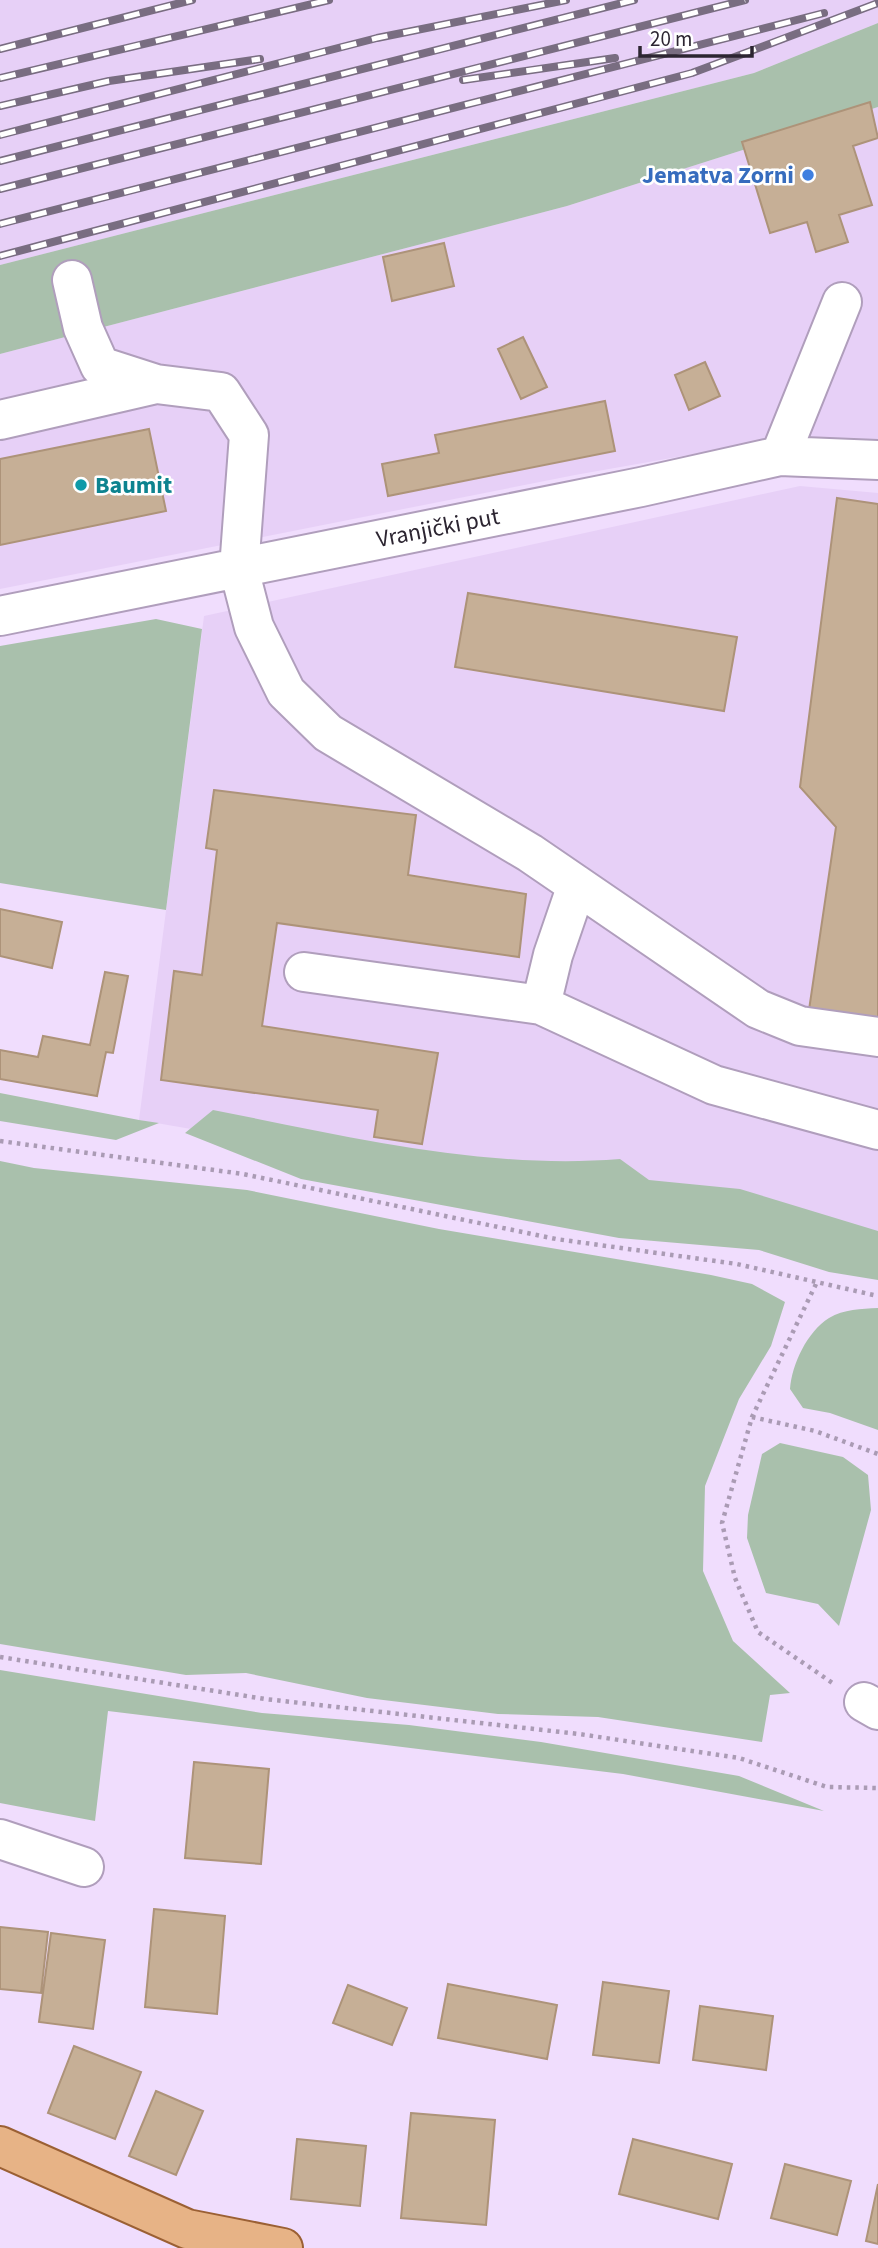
<svg xmlns="http://www.w3.org/2000/svg" width="878" height="2248" font-family="'Source Sans 3',sans-serif">
  <style>
    .built { fill: #e7d0f7 }
    .green { fill: #a9c0ac }
    .building { fill: #c6af96; stroke: #ad9379; stroke-width: 2 }
    .lines { fill: none; stroke-linecap: round; stroke-linejoin: round }
    .minor-casing { stroke: #b09ebc; stroke-width: 42 }
    .major-casing { stroke: #9b6034; stroke-width: 42 }
    .path { stroke: #aa9bb4; stroke-width: 4.5; stroke-dasharray: 3.5 5; stroke-linecap: butt }
    .minor { stroke: #fff; stroke-width: 38 }
    .major { stroke: #e7b386; stroke-width: 38 }
    .rail-casing { stroke: #796d81; stroke-width: 8 }
    .rail { stroke: #fff; stroke-width: 5; stroke-dasharray: 16; stroke-linecap: butt }
    .shop-dot { fill: #3f7fe0; stroke: #fff; stroke-width: 2.5 }
    .culture-dot { fill: #0f9aa8; stroke: #fff; stroke-width: 2.5 }
    .labels { text-anchor: middle; dominant-baseline: central; stroke-width: 5; stroke-linejoin: round; paint-order: stroke }
    .shop-label { font-size: 24px; font-weight: bold; fill: #366cbe; stroke: #fff; text-anchor: end }
    .culture-label { font-size: 24px; font-weight: bold; fill: #0d838f; stroke: #fff; text-anchor: start }
    .street-label { font-size: 24px; fill: #2c2531; stroke: #fff }
  </style>
  <rect width="100%" height="100%" fill="#f0ddfd"/>
  <path class="built" d="M 0,0 L 878,0 L 878,23 L 754,73 L 0,265 Z
    M 878,107 L 878,442 L 828,439 L 762,442 L 575,475 L 0,589 L 0,354 L 567,206 Z
    M 800,486 L 878,493 L 878,1257 L 576,1196 L 139,1120 L 204,616 Z"/>
  <path class="green" d="M 878,23 L 878,107 L 567,206 L 0,354 L 0,265 L 754,73 Z
    M 156,619 L 202,629 L 166,910 L 0,883 L 0,646 Z
    M 0,1093 L 139,1120 L 159,1123 L 116,1140 L 0,1121 Z
    M 213,1110 C 347,1136 483,1170 620,1159 L 649,1180 L 740,1189 L 878,1231 L 878,1280 L 829,1272 L 759,1250 L 619,1238 L 301,1179 L 185,1133 Z
    M 0,1161 L 34,1168 L 247,1190 L 439,1229 L 711,1275 L 752,1284 L 785,1302 L 771,1346 L 739,1399 L 705,1486 L 703,1571 L 733,1641 L 790,1693 L 770,1695 L 762,1742 L 598,1717 L 498,1714 L 367,1698 L 246,1673 L 186,1675 L 0,1644 Z
    M 878,1308 L 878,1430 L 830,1413 L 803,1408 L 790,1389 C 792,1364 807,1332 829,1318 C 844,1309 861,1309 878,1308 Z
    M 780,1443 L 843,1457 L 868,1475 L 871,1510 L 839,1626 L 818,1604 L 766,1593 L 747,1538 L 748,1515 L 762,1454 Z
    M 0,1670 L 262,1713 L 409,1725 L 541,1742 L 739,1776 L 824,1811 L 623,1774 L 108,1711 L 95,1821 L 0,1803 Z"/>
  <path class="building" d="M 870,102 L 878,138 L 853,146 L 872,205 L 839,215 L 848,242 L 816,252 L 807,222 L 770,233 L 742,142 Z
    M 444,243 L 454,286 L 392,301 L 383,257 Z
    M 523,337 L 547,387 L 521,399 L 498,349 Z
    M 705,362 L 720,396 L 689,410 L 675,375 Z
    M 605,401 L 615,451 L 388,496 L 382,464 L 439,453 L 435,435 Z
    M 149,429 L 166,511 L 0,545 L 0,459 Z
    M 837,498 L 878,504 L 878,1020 L 809,1010 L 836,827 L 800,787 Z
    M 468,593 L 737,637 L 724,711 L 455,667 Z
    M 214,790 L 416,815 L 408,875 L 526,894 L 519,957 L 277,923 L 262,1026 L 438,1053 L 422,1144 L 374,1137 L 378,1110 L 161,1080 L 174,971 L 202,975 L 217,850 L 206,848 Z
    M 0,909 L 62,922 L 52,968 L 0,956 Z
    M 105,972 L 128,976 L 113,1053 L 106,1052 L 97,1096 L 0,1079 L 0,1050 L 38,1057 L 43,1036 L 90,1045 Z
    M 194,1762 L 269,1769 L 261,1864 L 185,1858 Z
    M 154,1909 L 225,1916 L 217,2014 L 145,2007 Z
    M 0,1927 L 48,1932 L 41,1993 L 0,1989 Z
    M 51,1933 L 105,1940 L 93,2029 L 39,2022 Z
    M 603,1982 L 669,1991 L 659,2063 L 593,2055 Z
    M 448,1984 L 557,2005 L 547,2059 L 438,2038 Z
    M 348,1985 L 407,2008 L 392,2045 L 333,2023 Z
    M 700,2006 L 773,2016 L 766,2070 L 693,2060 Z
    M 74,2046 L 141,2072 L 115,2139 L 48,2113 Z
    M 156,2091 L 203,2111 L 176,2175 L 129,2156 Z
    M 411,2113 L 495,2120 L 486,2225 L 401,2218 Z
    M 297,2139 L 366,2146 L 360,2206 L 291,2199 Z
    M 633,2139 L 732,2164 L 718,2219 L 619,2194 Z
    M 785,2164 L 851,2181 L 837,2235 L 771,2218 Z
    M 878,2184 L 878,2244 L 866,2241 Z"/>
  <g class="lines">
    <g class="minor-casing">
      <path id="minor" d="M 72,280 L 83,328 L 100,366 L 156,384
        M 0,420 L 156,384 L 221,392 L 249,435 L 239,569 L 254,627 L 286,692 L 328,733 L 530,853 L 758,1009 L 800,1026 L 878,1037
        M 780,456 L 842,302
        M 0,616 L 641,487 L 780,456 L 878,460
        M 577,885 L 553,955 L 541,1005 L 714,1085 L 878,1130
        M 304,972 L 541,1005
        M 864,1702 L 878,1710
        M 0,1839 L 84,1867"/>
    </g>
    <g class="major-casing">
      <path id="major" d="M 0,2146 L 187,2229 L 283,2248"/>
    </g>
    <path class="path" d="M 0,1141 L 243,1174 L 556,1239 L 737,1264 L 878,1296
      M 816,1284 L 752,1417 L 722,1523 L 735,1578 L 758,1632 L 834,1684
      M 752,1417 L 815,1431 L 878,1454
      M 0,1657 L 265,1699 L 579,1734 L 739,1758 L 827,1787 L 878,1788"/>
    <use href="#minor" class="minor"/>
    <use href="#major" class="major"/>
    <g class="rail-casing">
      <path id="rail" d="M 0,49 L 192,0
        M 0,78 L 329,0
        M 463,80 L 615,58
        M 0,106 L 109,81 L 260,59
        M 0,135 L 377,38 L 566,0
        M 0,161 L 634,0
        M 0,189 L 745,0
        M 0,224 L 824,13
        M 0,256 L 692,73 L 878,3"/>
    </g>
    <use href="#rail" class="rail"/>
  </g>
  <circle class="shop-dot" cx="808" cy="175" r="7"/>
  <circle class="culture-dot" cx="81" cy="485" r="7"/>
  <g class="labels">
    <g class="shop-label">
      <text x="794" y="175">Jematva Zorni</text>
    </g>
    <g class="culture-label">
      <text x="95" y="485">Baumit</text>
    </g>
    <g class="street-label">
      <text transform="translate(438 528) rotate(-11)">Vranjički put</text>
    </g>
  </g>
  <path d="M640 46v10h112v-10" fill="none" stroke="#2c2531" stroke-width="3.5"/>
  <text x="650" y="46" font-size="21" fill="#2c2531" stroke="#ffffff" stroke-width="5" paint-order="stroke">20 m</text>
</svg>
